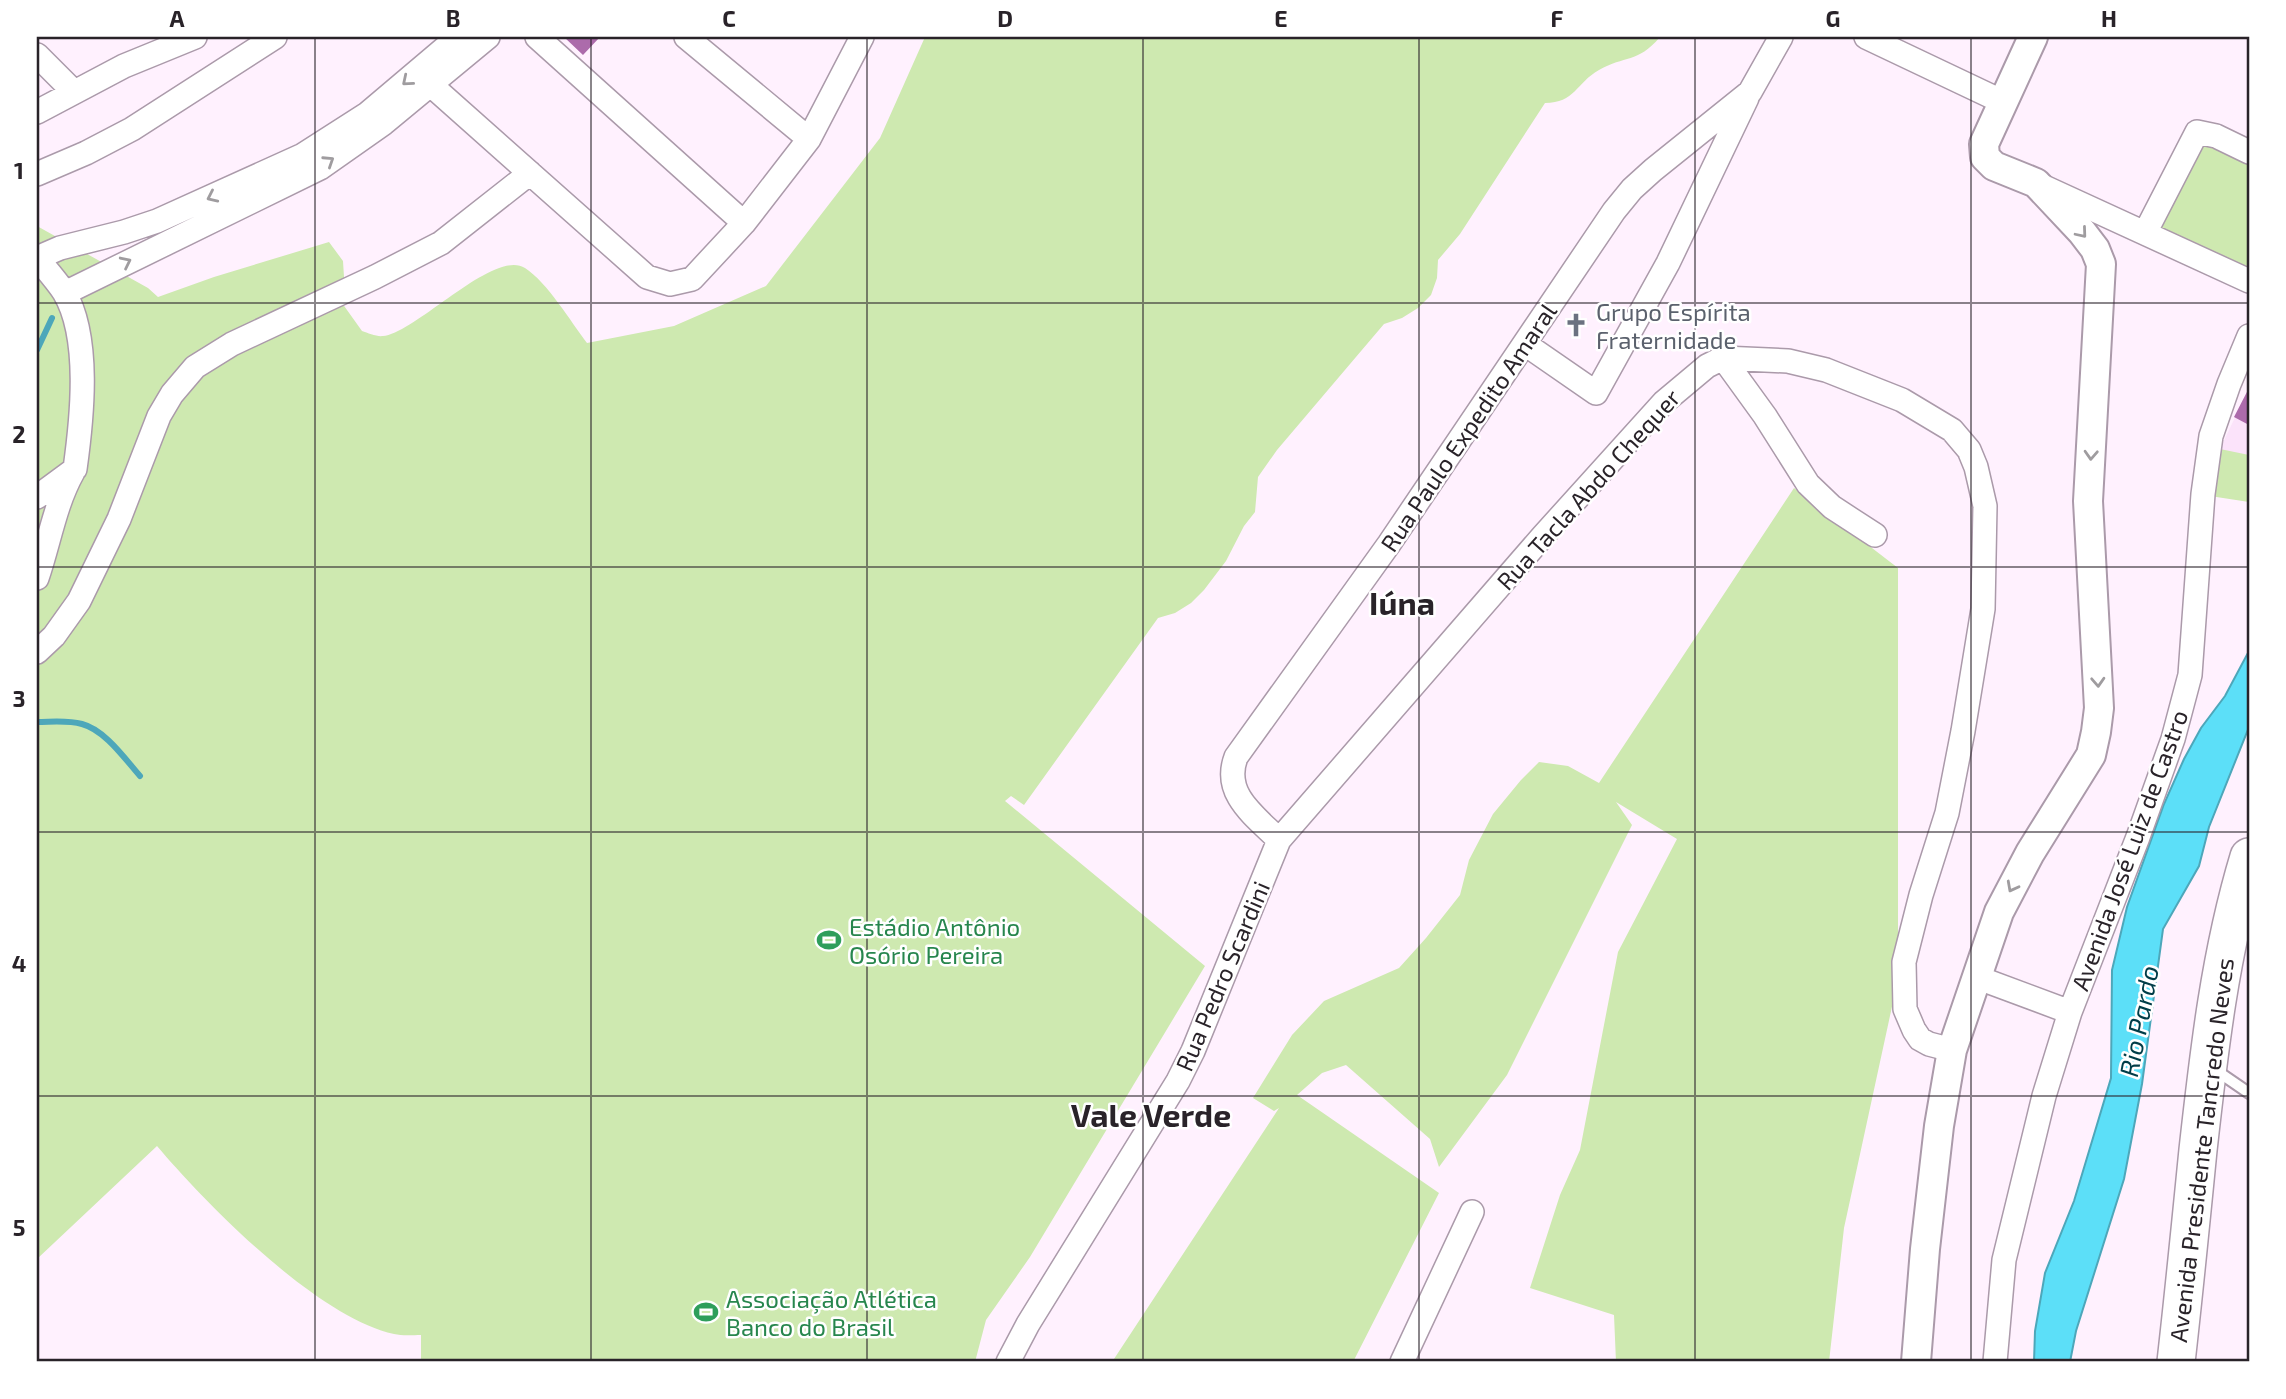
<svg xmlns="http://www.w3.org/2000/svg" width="2286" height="1399" font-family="'Exo 2',sans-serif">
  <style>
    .built { fill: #fbe3fa }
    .green { fill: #cee9b0 }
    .water { fill: #5cdff8; stroke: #4da7ba; stroke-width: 2 }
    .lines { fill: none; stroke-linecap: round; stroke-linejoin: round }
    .stream { stroke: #4da7ba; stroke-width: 6 }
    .building { fill: #ac6bab }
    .service-casing { stroke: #ab9aaa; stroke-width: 14 }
    .minor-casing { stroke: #ab9aaa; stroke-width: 26 }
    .tertiary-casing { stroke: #ab9aaa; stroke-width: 32 }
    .primary-casing { stroke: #ab9aaa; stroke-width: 40 }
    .service { stroke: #fff; stroke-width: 10 }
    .minor { stroke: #fff; stroke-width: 23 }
    .tertiary { stroke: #fff; stroke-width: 28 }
    .primary { stroke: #fff; stroke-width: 37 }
    .oneway { stroke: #9f9c9f }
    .grid { fill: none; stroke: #292329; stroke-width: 2; stroke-opacity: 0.55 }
    .labels { text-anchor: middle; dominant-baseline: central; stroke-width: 5; stroke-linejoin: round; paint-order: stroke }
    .worship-label { font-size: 24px; fill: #5b616d; stroke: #fff; text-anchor: start }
    .street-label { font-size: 24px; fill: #292329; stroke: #fff }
    .leisure-label { font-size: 24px; fill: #27864d; stroke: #fff; text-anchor: start }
    .water-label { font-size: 26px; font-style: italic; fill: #003d48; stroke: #fff }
    .district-label { font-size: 32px; font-weight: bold; fill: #292329; stroke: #fff }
    .neatline { fill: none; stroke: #292329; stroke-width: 2.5 }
    .grid-label { font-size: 23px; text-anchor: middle; font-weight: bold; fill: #292329 }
  </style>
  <rect width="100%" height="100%" fill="#fff1fe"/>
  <path class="built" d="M 2249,388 L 2249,502 L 2220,449 Z"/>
  <path class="green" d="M 925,37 L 1660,37 C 1637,64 1625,55 1599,70 C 1576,83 1575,103 1545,103 L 1460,234 L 1438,260 L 1437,278 L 1431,295 L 1418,308 L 1402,318 L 1384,324 L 1277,450 L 1258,477 L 1255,512 L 1244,526 L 1226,561 L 1204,590 L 1191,603 L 1175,613 L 1158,618 L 1024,805 L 1011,796 L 1005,801 L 1205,966 L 1030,1257 L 986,1320 L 975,1362 L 421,1362 L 421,1335 C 413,1335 402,1336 394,1334 C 317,1317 208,1206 157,1146 L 37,1259 L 37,226 L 148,288 L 158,297 L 214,277 L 329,242 L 343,261 L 345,293 L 342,303 L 362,331 C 368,333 377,337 383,336 C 416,333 494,248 525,268 C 547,282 571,322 587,343 L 674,326 L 766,286 L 880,138 Z
    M 2199,139 L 2249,162 L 2249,270 L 2159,228 Z
    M 2220,449 L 2249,455 L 2249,502 L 2210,496 Z
    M 1794,488 L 1898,568 L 1898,979 L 1844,1228 L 1829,1362 L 1616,1362 L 1614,1315 L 1530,1288 L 1560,1195 L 1580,1150 L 1618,952 L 1677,839 L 1616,802 L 1632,825 L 1507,1075 L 1439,1167 L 1430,1139 L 1346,1065 L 1322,1073 L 1297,1095 L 1439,1193 L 1353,1362 L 1112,1362 L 1279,1108 L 1274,1111 L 1253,1098 L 1292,1035 L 1324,1001 L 1399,968 L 1426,938 L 1460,895 L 1469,860 L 1493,814 L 1521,780 L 1539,762 L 1568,766 L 1599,783 Z"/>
  <path class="water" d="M 2249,651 L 2249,727 L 2209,827 L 2199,866 L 2163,929 L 2142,1084 L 2124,1179 L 2076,1331 L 2070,1362 L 2034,1362 L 2035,1331 L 2045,1273 L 2074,1201 L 2111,1078 L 2112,970 L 2127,907 L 2164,804 L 2184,759 L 2201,728 L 2225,696 Z"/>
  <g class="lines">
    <path class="stream" d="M 37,350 L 52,318
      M 37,722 C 52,722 67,720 82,724 C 105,730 125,759 140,776"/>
  </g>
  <path class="building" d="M 564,37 L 600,37 L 583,55 Z
    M 2249,388 L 2249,425 L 2234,417 Z"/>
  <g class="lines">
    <g class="service-casing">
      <path id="service" d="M 2214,1069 L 2249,1093"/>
    </g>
    <g class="minor-casing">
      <path id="minor" d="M 537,37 L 744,223
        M 686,37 L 809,139
        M 1866,37 L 2003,102
        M 37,55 L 73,91
        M 432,86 L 647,277 L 670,284 L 692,279 L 744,223 L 809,139 L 862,37
        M 37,112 L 124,66 L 195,37
        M 37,174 L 86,153 L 132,129 L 275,37
        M 2042,186 L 2249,281
        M 2145,233 L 2197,132 L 2216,136 L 2249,152
        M 37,258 L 60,248 L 124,232 L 157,221 L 303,155 L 367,114 L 458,37
        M 37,258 C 46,269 56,280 64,292 C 91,337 82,419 75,469 L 37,497
        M 65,293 L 320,168 L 384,123 L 488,37
        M 1525,344 L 1596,393 L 1668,263 L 1747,98
        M 1723,358 L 1765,416 L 1808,484 L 1832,507 L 1875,535
        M 37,578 C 49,543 55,504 73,472
        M 37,652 L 54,636 L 79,601 L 119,519 L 159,416 L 172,394 L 195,367 L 232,344 L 375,277 L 441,243 L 530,173
        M 1279,840 C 1255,816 1222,794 1236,757 L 1389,544 L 1614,211 L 1632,189 L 1653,170 L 1750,92 L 1781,37
        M 1976,977 L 2070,1012
        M 1008,1362 L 1028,1324 L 1178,1081 L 1193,1051 L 1279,840 L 1542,537 L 1664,402 L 1707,366 L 1723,358 L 1788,361 L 1826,370 L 1902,400 L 1952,430 L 1969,450 L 1976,467 L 1985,506 L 1983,609 L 1963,731 L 1947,813 L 1921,895 L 1904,962 L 1905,1009 L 1914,1030 L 1920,1039 L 1929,1044 L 1952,1050
        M 1402,1362 L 1472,1212
        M 1995,1362 L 2004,1260 L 2044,1096 L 2070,1012 L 2138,837 L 2173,739 L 2190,675 L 2203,494 L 2211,436 L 2229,384 L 2249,336"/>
    </g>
    <g class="tertiary-casing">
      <path id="tertiary" d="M 1916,1362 L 1925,1249 L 1939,1126 L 1952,1050 L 1999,912 L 2030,853 L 2091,755 L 2096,732 L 2099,708 L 2088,501 L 2101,264 L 2095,249 L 2082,232 L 2036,183 L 1994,166 L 1985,157 L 1984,144 L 2033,37"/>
    </g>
    <g class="primary-casing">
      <path id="primary" d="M 2176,1362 C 2184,1292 2191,1221 2198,1150 C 2209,1051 2220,953 2249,857"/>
    </g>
    <use href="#service" class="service"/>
    <use href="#minor" class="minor"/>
    <use href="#tertiary" class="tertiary"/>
    <use href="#primary" class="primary"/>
  </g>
  <defs><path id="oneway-chevron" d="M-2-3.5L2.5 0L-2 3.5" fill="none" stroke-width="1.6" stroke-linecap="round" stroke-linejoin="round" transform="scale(1.75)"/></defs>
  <g class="oneway">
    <use href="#oneway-chevron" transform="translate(407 81) rotate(140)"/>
    <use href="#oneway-chevron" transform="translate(329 161) rotate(-33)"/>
    <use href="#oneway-chevron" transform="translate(212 197) rotate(155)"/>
    <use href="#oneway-chevron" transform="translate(2082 233) rotate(50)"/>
    <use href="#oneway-chevron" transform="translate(126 262) rotate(-26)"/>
    <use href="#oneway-chevron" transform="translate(2091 455) rotate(93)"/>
    <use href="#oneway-chevron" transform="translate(2098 682) rotate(87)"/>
    <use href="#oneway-chevron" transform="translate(2012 887) rotate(118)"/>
  </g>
  <path class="grid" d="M 315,37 L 315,1362M 591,37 L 591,1362M 867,37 L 867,1362M 1143,37 L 1143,1362M 1419,37 L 1419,1362M 1695,37 L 1695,1362M 1971,37 L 1971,1362M 37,303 L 2249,303M 37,567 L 2249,567M 37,832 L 2249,832M 37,1096 L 2249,1096"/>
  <defs>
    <g id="church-bare" transform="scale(1.89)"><path d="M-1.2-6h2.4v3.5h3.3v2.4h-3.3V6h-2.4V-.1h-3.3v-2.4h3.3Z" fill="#6b7280" stroke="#fff" stroke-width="2.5" paint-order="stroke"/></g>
    <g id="stadium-bare" transform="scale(1.89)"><path d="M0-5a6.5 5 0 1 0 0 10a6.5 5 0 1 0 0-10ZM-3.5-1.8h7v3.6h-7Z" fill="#2e9e5b" stroke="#fff" stroke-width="2.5" paint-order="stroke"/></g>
  </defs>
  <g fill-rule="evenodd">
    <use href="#church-bare" x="1576" y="325"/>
    <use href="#stadium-bare" x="829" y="940"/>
    <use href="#stadium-bare" x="706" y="1312"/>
  </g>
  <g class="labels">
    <g class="worship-label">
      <text x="1596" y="311">Grupo Espírita<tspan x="1596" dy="28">Fraternidade</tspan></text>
    </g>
    <g class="street-label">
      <text transform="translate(1468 427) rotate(-56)">Rua Paulo Expedito Amaral</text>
      <text transform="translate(1588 489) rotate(-48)">Rua Tacla Abdo Chequer</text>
      <text transform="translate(2129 850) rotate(-70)">Avenida José Luiz de Castro</text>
      <text transform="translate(1222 976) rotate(-67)">Rua Pedro Scardini</text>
      <text transform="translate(2201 1150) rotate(-83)">Avenida Presidente Tancredo Neves</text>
    </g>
    <g class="leisure-label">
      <text x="849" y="926">Estádio Antônio<tspan x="849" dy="28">Osório Pereira</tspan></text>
      <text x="726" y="1298">Associação Atlética<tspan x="726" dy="28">Banco do Brasil</tspan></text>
    </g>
    <g class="water-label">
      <text transform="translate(2138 1021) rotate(-79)">Rio Pardo</text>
    </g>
    <g class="district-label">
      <text x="1402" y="602">Iúna</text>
      <text x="1151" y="1114">Vale Verde</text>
    </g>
  </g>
  <rect width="2286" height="1399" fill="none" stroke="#ffffff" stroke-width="77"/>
  <rect x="38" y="38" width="2210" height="1322" class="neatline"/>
  <g class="grid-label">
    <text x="177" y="27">A</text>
    <text x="453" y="27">B</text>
    <text x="729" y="27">C</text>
    <text x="1005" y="27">D</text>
    <text x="1281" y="27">E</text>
    <text x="1557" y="27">F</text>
    <text x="1833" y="27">G</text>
    <text x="2109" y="27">H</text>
    <text x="19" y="179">1</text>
    <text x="19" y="443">2</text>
    <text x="19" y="707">3</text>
    <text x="19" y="972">4</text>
    <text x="19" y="1236">5</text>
  </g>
</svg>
